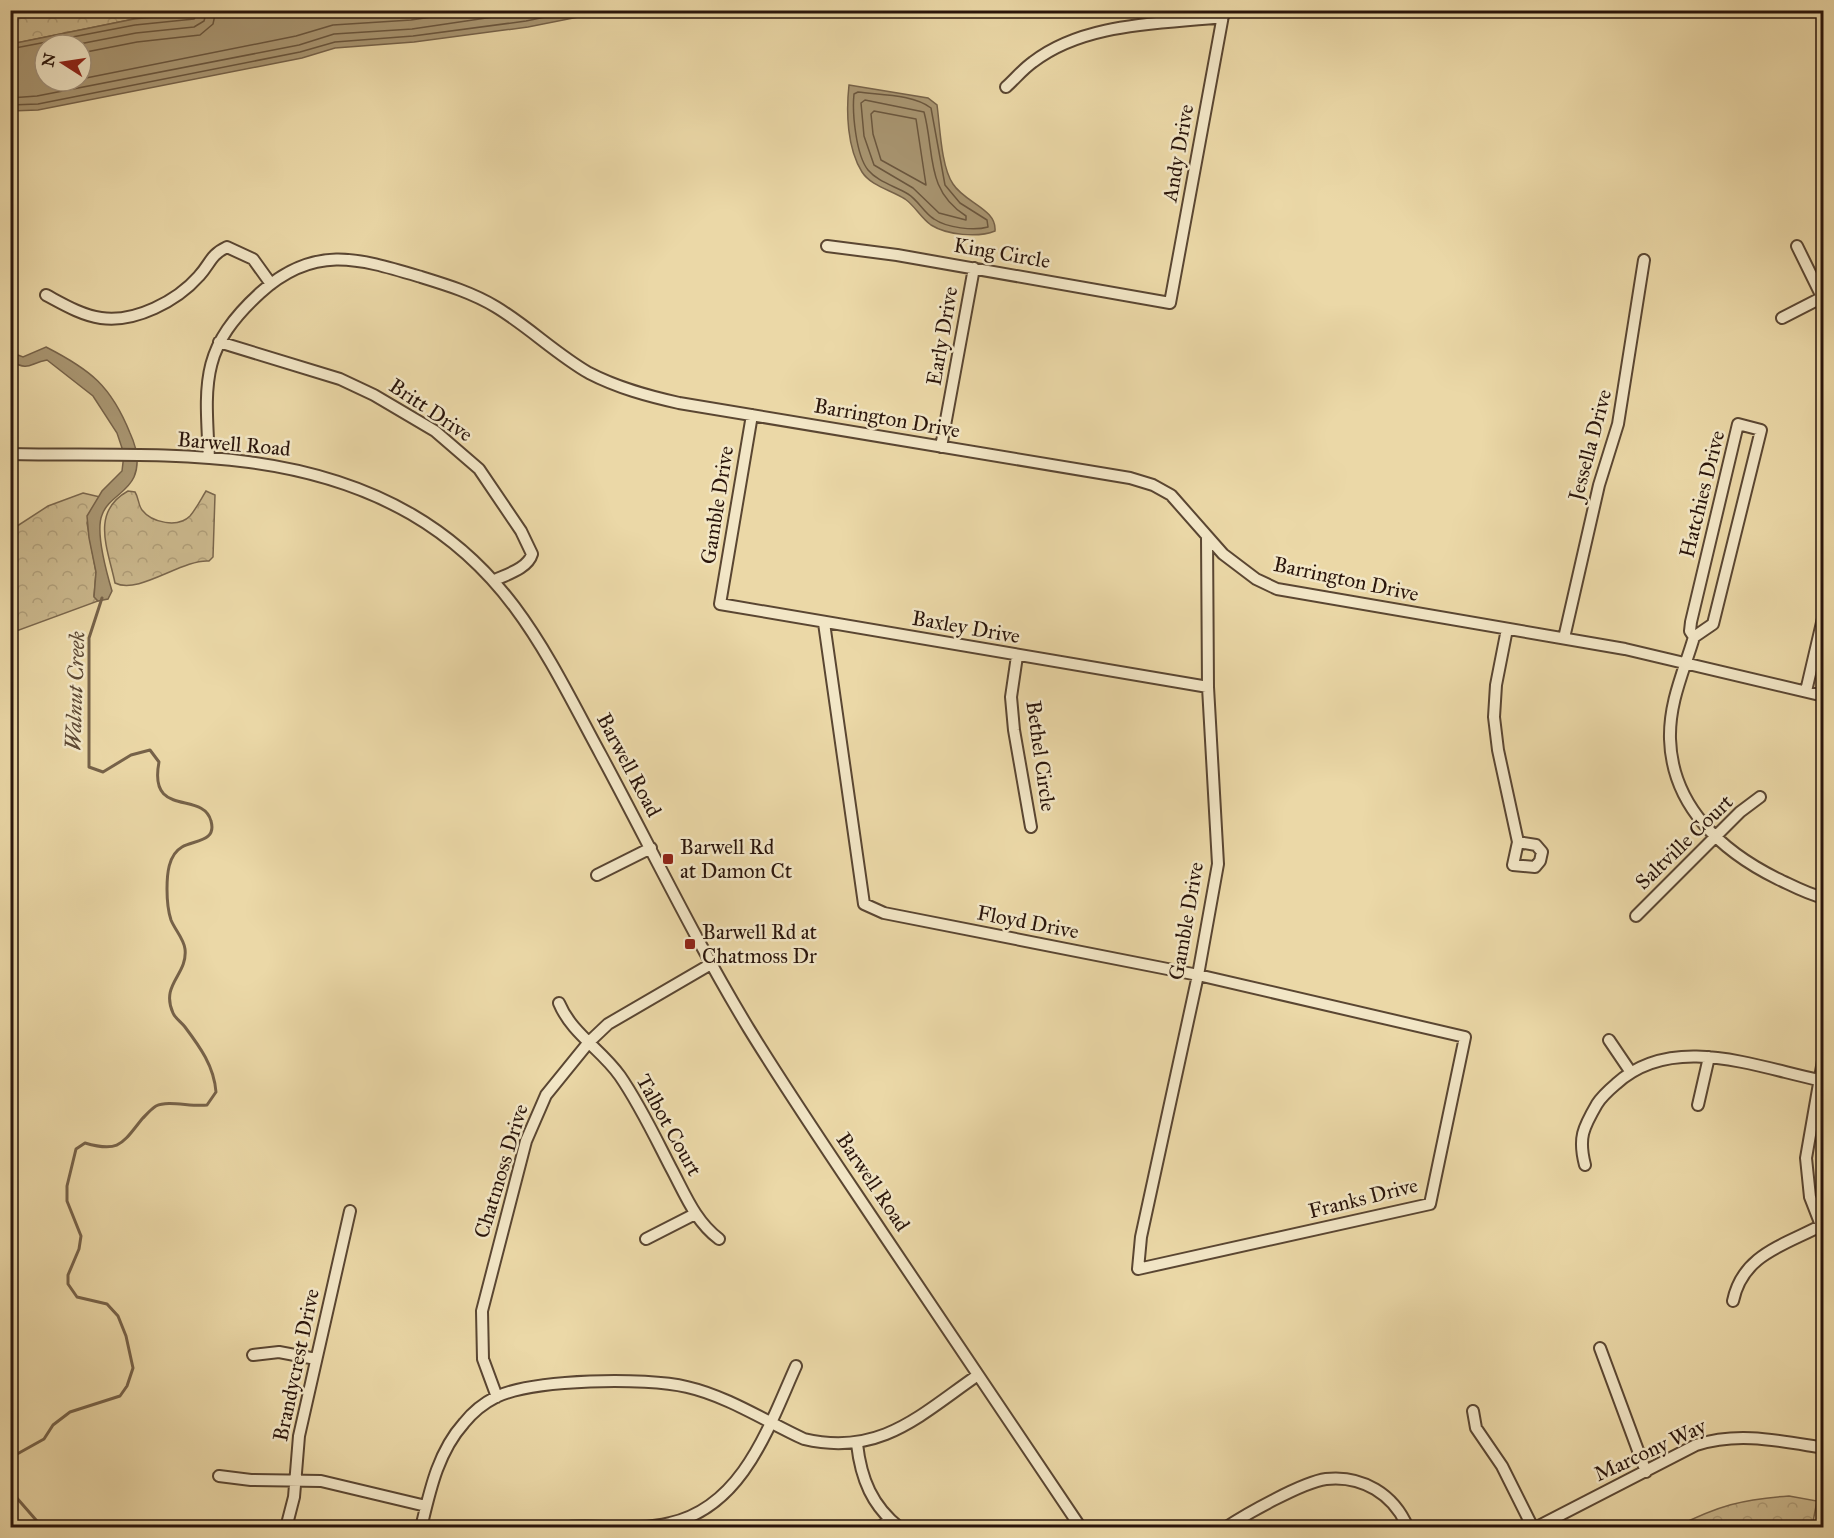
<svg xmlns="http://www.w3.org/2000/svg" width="1834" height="1538" font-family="'IM FELL Great Primer',serif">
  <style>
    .forest { fill: url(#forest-crowns); stroke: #7a664c; stroke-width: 1.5 }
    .water { fill: #a99672; stroke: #766249; stroke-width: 1.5; fill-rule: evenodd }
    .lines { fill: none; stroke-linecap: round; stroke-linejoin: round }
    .shore { stroke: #6a563e; stroke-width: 1.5 }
    .stream { stroke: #766249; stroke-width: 3 }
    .minor-casing { stroke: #5a4632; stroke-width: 14 }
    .minor { stroke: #f2e6c6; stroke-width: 10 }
    .poi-dot { fill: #8f2418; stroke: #f2e6c6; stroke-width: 2 }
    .labels { text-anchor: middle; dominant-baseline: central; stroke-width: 5; stroke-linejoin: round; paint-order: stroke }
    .street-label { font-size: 21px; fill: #2a150b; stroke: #f2e6c6 }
    .poi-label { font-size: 21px; fill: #2a150b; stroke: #f2e6c6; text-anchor: start }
    .water-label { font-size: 22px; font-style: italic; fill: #5d4934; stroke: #f2e6c6 }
  </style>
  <defs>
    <pattern id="forest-crowns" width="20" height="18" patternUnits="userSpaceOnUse" patternTransform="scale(1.5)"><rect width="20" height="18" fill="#cab78c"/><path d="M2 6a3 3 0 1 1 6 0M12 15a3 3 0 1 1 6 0" fill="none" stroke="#ae9c77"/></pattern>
  </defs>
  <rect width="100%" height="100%" fill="#ebd8a7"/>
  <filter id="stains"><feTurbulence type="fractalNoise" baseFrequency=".00333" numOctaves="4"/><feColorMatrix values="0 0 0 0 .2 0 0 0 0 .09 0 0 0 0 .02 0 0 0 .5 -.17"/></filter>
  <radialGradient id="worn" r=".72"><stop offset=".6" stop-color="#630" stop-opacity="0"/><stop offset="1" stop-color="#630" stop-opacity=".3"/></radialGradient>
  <path class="forest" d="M 11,11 L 222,11 L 134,19 L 11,44 Z
    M 128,491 L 135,492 C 139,498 138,505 142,510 C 152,523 178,528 190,516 C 196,509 201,499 206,491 L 215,495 L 213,557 L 209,561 C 182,559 139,595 115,583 C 108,549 90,512 128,491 Z
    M 83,493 L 100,497 L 91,510 L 87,523 L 96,572 L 94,596 L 98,601 L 11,633 L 11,530 L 48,506 Z
    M 1789,1496 L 1817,1501 L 1812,1527 L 1676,1527 C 1718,1506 1742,1499 1789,1496 Z"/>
  <path class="water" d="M 222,10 L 609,10 L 609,11 L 528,27 L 414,42 L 335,48 L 302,58 L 38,110 L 11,111 L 11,44 L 134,19 ZM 45,45 L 81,45 L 81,81 L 45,81 Z
    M 849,85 L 928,98 L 937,105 C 940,126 941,167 953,184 C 965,203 997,209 995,231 C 978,238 947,235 931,225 C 921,218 915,206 905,199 C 891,190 871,186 862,172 C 847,148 846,112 849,85 Z
    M 46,347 C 91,370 111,386 130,433 C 136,446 140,463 134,477 C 127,493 108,498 102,515 C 95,532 107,574 112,591 L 108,599 L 98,601 L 94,597 L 96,572 L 89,538 L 87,516 L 102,491 L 122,471 L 124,454 L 117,433 L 93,396 L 47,360 C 29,363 30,372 11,361 L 10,352 L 23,357 Z"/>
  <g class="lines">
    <path class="shore" d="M 74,45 L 136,33 L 194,27 L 204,21 L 207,10
      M 10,49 L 135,25 L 194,19 L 200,10
      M 81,53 L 137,42 L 200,35 L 213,24 L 216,10
      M 81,79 L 296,36 L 333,25 L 411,20 L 480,10
      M 858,92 C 880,95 913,94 931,108 L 945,185 L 960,203 L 987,220 L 988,227 C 974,231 947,228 934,219 C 924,213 918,200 908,194 C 895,186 878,182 868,170 C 856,155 852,113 854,94 Z
      M 10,98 L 37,96 L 299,45 L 334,34 L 412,29 L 541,10
      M 865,100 L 924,112 C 935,153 925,190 966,216 L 966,220 L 939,213 L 913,188 L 874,165 L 864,136 L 861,103 Z
      M 10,105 L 38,104 L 300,52 L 335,42 L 413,36 L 526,21 L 579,10
      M 874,111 L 916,119 L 926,185 L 881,160 L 873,134 L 871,114 Z"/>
    <path class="stream" d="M 10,1458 L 44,1439 L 53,1425 L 70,1412 L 120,1396 L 127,1386 L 133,1368 L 126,1336 L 118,1316 L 107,1304 L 77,1297 L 68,1284 L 68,1275 L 79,1249 L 81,1236 L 67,1201 L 67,1186 L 76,1149 L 85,1143 C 119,1153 122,1144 142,1119 C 146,1115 151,1109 156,1106 C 168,1100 191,1107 207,1105 L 216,1092 C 214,1066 200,1047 185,1027 C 181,1022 175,1018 173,1013 C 160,984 188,975 185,949 C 184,939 175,930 171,920 C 168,911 167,898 167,889 C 167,875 168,855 182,847 C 194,840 217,842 211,821 C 203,790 148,819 159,762 L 150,750 L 131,755 L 103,772 L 89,767 L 89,638 L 102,598
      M 10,1487 L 16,1497 L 43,1528"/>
    <g class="minor-casing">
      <path id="minor" d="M 1006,87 C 1015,79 1023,69 1033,62 C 1085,22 1160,24 1223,17
        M 827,246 L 897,255 L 1170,303 L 1224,10
        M 1797,246 L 1824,301
        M 46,295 C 63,304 81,315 101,318 C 135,323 177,301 199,276 C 211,263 210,255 227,247 L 253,259 L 271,284
        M 1782,318 L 1821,298
        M 219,342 L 340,379 L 374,395 L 435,431 L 479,469 L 521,531 L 532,554 C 528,568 508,574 495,580
        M 752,415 L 720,604 L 1208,687
        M 941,447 L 974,268
        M 10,454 C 147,457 288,443 411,514 C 511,572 548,657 601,755 C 650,846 695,940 749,1029 C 792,1099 838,1166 884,1235 C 950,1332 1015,1430 1081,1528
        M 209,458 C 205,382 200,348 260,293 C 314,244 358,258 421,277 C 447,285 473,293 496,307 C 529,327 556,354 589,373 C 618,388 648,396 679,403 L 1130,478 L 1153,485 L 1171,495 L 1223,554 L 1256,579 L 1277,589 L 1625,649 L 1824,696
        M 824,623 L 864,904 L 884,913 L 1198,975 L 1465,1037 L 1430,1204 L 1138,1269 L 1141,1237 L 1198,975 L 1218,864 L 1208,687 L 1207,537
        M 1507,629 L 1496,685 L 1494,717 L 1498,750 L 1518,842 L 1513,865 L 1535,867 L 1540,861 L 1542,852 L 1536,845 L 1518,842
        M 1694,637 L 1713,624 L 1761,430 L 1738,424 L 1691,622 L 1690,631 L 1694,637 C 1684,671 1669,702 1670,739 C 1672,806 1721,851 1778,879 C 1793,886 1807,894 1824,898
        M 1564,638 L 1599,485 L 1618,424 L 1644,260
        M 1017,656 L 1011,697 L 1014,730 L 1031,827
        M 1806,691 L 1824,614
        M 597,875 L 651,848
        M 1636,916 L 1740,812 L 1760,797
        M 559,1003 C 572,1034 601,1049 620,1076 C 640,1105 655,1137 671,1168 C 685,1194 695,1221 719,1239
        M 1609,1040 L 1630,1071
        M 1824,1055 L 1806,1158 L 1810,1197 L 1824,1233
        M 1698,1105 L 1709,1057
        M 1585,1165 C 1578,1138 1583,1128 1597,1104 C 1602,1096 1609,1090 1616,1084 C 1672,1033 1753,1066 1819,1080
        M 646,1239 L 695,1214
        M 1733,1301 C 1743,1253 1786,1245 1824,1224
        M 1600,1348 L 1646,1472
        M 253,1355 L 279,1352 L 316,1359
        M 497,1397 L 483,1359 L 482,1311 L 526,1141 L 546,1095 L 589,1042 L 608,1024 L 711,964
        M 1473,1411 L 1476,1428 L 1502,1466 L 1533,1528
        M 857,1444 C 861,1479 872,1506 900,1528
        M 219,1476 L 251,1480 L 321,1481 L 426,1506
        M 569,1527 C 602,1525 638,1531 670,1523 C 743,1507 769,1426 796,1366
        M 286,1528 L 294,1497 L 299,1436 L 350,1211
        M 421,1528 C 430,1490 438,1452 464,1423 C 472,1413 484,1403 496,1397 C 534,1379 645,1377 687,1387 C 727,1396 767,1422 804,1439 C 880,1457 920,1415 978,1375
        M 880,1528 L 889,1519
        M 1225,1528 C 1246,1514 1303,1482 1326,1479 C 1362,1475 1394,1494 1408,1528
        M 1535,1528 L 1696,1445 C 1739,1431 1780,1441 1824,1448"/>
    </g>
    <use href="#minor" class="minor"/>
  </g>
  <g class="poi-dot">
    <rect x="662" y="853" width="12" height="12" rx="3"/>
    <rect x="684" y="938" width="12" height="12" rx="3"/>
  </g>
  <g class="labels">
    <g class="street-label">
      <text transform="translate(1178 153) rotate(-80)">Andy Drive</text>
      <text transform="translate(1002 253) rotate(10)">King Circle</text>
      <text transform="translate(942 336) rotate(-80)">Early Drive</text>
      <text transform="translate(431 410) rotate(34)">Britt Drive</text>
      <text transform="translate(887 418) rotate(10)">Barrington Drive</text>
      <text transform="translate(234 444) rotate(5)">Barwell Road</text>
      <text transform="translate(1590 445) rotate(-75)">Jessella Drive</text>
      <text transform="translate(1702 494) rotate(-76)">Hatchies Drive</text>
      <text transform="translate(717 505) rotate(-81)">Gamble Drive</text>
      <text transform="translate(1346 579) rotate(12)">Barrington Drive</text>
      <text transform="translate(966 627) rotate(10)">Baxley Drive</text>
      <text transform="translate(1041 756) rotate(82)">Bethel Circle</text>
      <text transform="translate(629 765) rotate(62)">Barwell Road</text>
      <text transform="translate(1684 842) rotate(-44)">Saltville Court</text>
      <text transform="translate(1186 921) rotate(-80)">Gamble Drive</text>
      <text transform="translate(1028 922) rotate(11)">Floyd Drive</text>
      <text transform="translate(669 1125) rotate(61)">Talbot Court</text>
      <text transform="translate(501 1171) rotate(-73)">Chatmoss Drive</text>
      <text transform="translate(873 1182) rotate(56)">Barwell Road</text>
      <text transform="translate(1363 1198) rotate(-14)">Franks Drive</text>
      <text transform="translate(296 1365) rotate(-78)">Brandycrest Drive</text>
      <text transform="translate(1650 1450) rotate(-25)">Marcony Way</text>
    </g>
    <g class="poi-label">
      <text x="680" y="847">Barwell Rd<tspan x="680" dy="24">at Damon Ct</tspan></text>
      <text x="702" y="932">Barwell Rd at<tspan x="702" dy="24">Chatmoss Dr</tspan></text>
    </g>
    <g class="water-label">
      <text transform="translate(75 691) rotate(-88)">Walnut Creek</text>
    </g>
  </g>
  <rect width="1834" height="1538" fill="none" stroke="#ebd8a7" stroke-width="36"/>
  <rect x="12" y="12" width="1810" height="1514" fill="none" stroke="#2a150b" stroke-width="3"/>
  <rect x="18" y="18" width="1798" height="1502" fill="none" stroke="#2a150b" stroke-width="1.5"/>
  <g transform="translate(63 63) rotate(282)"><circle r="28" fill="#f2e6c6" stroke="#a2927b" stroke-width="1.5"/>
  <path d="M0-4.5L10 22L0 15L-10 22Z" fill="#8f2418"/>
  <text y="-9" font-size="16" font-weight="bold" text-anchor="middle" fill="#2a150b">N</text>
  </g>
  <rect width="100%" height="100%" filter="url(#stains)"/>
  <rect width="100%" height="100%" fill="url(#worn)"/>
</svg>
